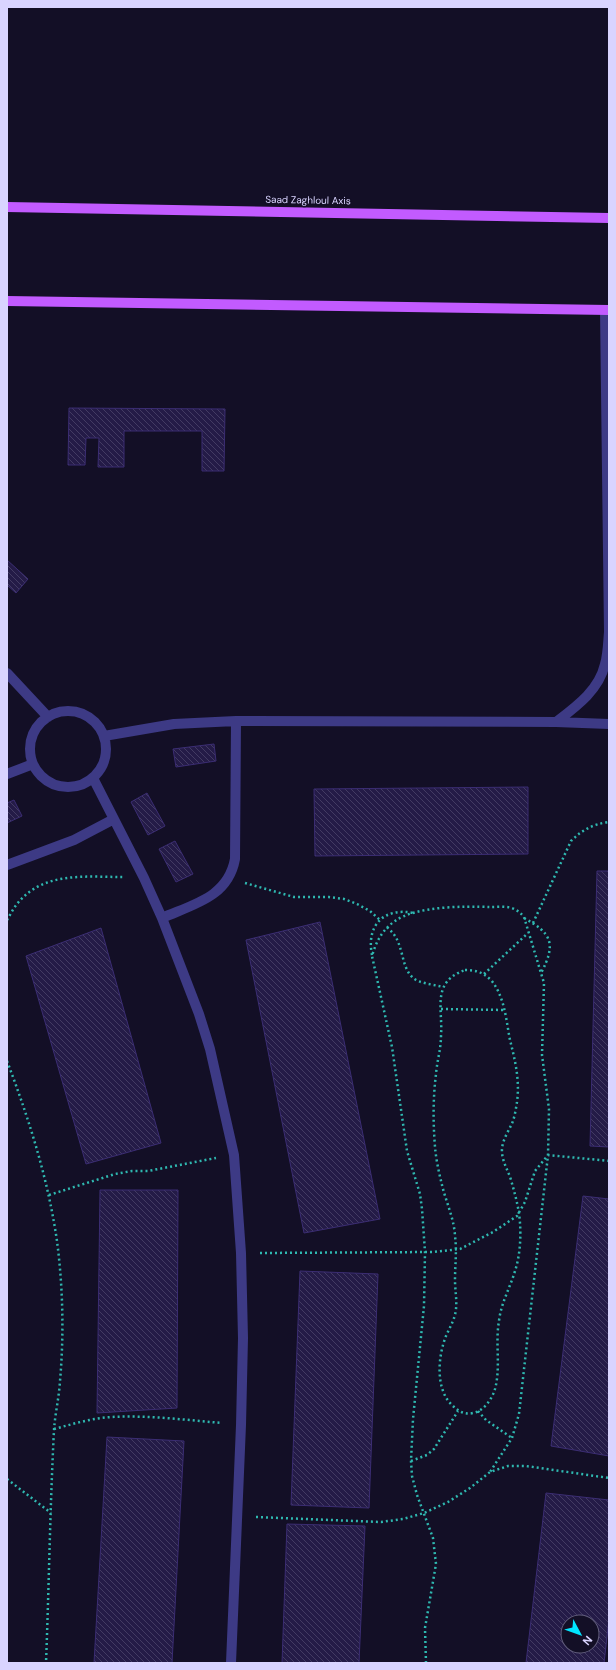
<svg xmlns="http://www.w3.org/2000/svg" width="616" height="1670" font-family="'DM Sans',sans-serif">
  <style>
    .building { fill: url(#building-back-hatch); stroke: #3b2d73; fill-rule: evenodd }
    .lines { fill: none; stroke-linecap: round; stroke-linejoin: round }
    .path { stroke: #2fb8b0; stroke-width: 2.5; stroke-dasharray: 2 3; stroke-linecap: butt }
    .minor { stroke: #3d3a85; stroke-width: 10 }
    .major { stroke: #c25bff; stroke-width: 10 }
    .labels { text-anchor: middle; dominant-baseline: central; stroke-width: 3; stroke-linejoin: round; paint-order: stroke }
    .street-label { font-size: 10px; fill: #d9d4ff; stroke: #130f26 }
  </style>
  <defs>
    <pattern id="building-back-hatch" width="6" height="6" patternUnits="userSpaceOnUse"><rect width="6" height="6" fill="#241b47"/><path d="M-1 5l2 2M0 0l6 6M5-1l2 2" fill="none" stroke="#433b63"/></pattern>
  </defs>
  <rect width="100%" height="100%" fill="#130f26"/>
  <path class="building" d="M 69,408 L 225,409 L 224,471 L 202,471 L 202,431 L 124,431 L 124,467 L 98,467 L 99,438 L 86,438 L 85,465 L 68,465 Z
    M 7,560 L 28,579 L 16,593 L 7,585 Z
    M 214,744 L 216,761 L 176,767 L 173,749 Z
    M 528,787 L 528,854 L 315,856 L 314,789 Z
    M 147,793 L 165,826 L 148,835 L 131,802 Z
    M 14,800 L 22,816 L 7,823 L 7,803 Z
    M 175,841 L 193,874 L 176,882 L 159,849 Z
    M 597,871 L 609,871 L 609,1147 L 590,1146 Z
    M 320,922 L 380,1219 L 304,1233 L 246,940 Z
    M 101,928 L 161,1143 L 86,1164 L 26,956 Z
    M 100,1190 L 178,1190 L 177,1408 L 97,1413 Z
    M 583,1196 L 609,1199 L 609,1456 L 551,1446 Z
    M 300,1271 L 378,1274 L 369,1508 L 291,1505 Z
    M 107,1437 L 184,1441 L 172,1663 L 94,1663 Z
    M 546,1493 L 609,1500 L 609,1619 L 604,1663 L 526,1663 ZM 568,1622 L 592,1622 L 592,1646 L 568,1646 Z
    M 287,1524 L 365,1526 L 359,1663 L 282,1663 Z"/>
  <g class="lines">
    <path class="path" d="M 245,883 L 294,897 L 329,897 L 344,899 L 357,904 L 370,911 L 380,920
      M 524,918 C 551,933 557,943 541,973
      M 7,920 C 10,915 13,909 17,904 C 43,871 86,877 123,877
      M 533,923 L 571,841 C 582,830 593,824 609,822
      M 387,927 C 392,932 396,936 398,942 C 404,955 403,974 418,981 C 426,984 435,985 443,987
      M 372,955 C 366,925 384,907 414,913
      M 465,970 C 475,970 483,972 491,980 C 505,997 506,1020 510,1040 C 515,1060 520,1080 517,1102 C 516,1108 515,1115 513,1121 C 509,1131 501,1141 502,1153 C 503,1163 508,1170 511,1180 C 515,1194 519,1208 520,1223 C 521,1238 520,1256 515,1271 C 510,1288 501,1303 499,1321 C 495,1343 501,1367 495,1389 C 492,1399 484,1411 473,1413 C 464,1415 458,1411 452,1405 C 435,1389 438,1356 446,1336 C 450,1327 455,1319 456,1309 C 457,1299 455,1290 455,1280 C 455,1265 457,1251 455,1236 C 454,1218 446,1202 442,1185 C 439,1173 436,1159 435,1147 C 433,1122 433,1098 436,1074 C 437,1061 441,1049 441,1036 C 443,1008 431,982 465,970 Z
      M 484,974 L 528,933
      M 441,1009 L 505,1010
      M 7,1061 C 29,1119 48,1179 57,1241 C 63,1287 64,1335 60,1381 C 59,1398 55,1414 54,1430 C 50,1508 49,1585 46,1663
      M 49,1195 L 115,1174 L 132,1171 L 148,1171 L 216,1158
      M 260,1253 L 433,1252 L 460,1249 L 493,1232 L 517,1216 L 525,1202 L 535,1171 L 548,1155 L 609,1161
      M 478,1411 L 486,1420 L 512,1438
      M 54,1429 C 73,1424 92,1418 112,1417 C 148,1415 186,1420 222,1423
      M 411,1461 L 427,1455 L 434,1449 L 458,1411
      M 7,1479 L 51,1513
      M 256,1517 L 381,1522 L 403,1519 L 424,1513 L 448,1502 L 470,1488 L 490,1472 L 508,1466 L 526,1466 L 609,1478
      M 426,1663 L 425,1628 L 436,1564 L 433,1538 L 417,1495 L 412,1476 L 411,1461 L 413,1419 L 424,1306 L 425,1252 L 422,1209 L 420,1194 L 407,1151 L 392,1047 L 372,956 C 376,942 382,930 395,921 C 416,906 464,906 490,907 C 497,907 505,906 512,908 C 517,910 521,913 524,917 L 544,983 L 542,1055 L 549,1109 L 548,1155 L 519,1414 L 512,1438 L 490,1472"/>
    <path class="minor" d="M 7,673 L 48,717
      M30 749a38 38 0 1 1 76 0a38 38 0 1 1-76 0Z
      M 556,722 C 577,706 599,690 605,664 C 608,654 608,643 609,632 L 605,310
      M 104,736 L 174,724 L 236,721 L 556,722 L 609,724
      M 7,774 L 33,764
      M 93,778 L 144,878 L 162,918 L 199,1014 L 210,1049 L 234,1155 L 241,1253 L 243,1338 L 241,1425 L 231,1663
      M 7,865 L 74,840 L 114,819
      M 162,918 C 194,904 228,897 235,859 L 236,721"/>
    <path class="major" d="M 7,207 L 609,218
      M 7,301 L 609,310"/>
  </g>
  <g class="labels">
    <g class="street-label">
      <text transform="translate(308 200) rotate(1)">Saad Zaghloul Axis</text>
    </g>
  </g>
  <rect width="616" height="1670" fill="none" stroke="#d9d4ff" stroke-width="16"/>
  <g transform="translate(580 1634) rotate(131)"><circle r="19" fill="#130f26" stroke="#625e7d"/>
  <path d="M0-3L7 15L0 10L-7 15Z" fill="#00e5ff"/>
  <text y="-6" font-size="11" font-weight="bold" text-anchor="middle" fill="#d9d4ff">N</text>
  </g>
</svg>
